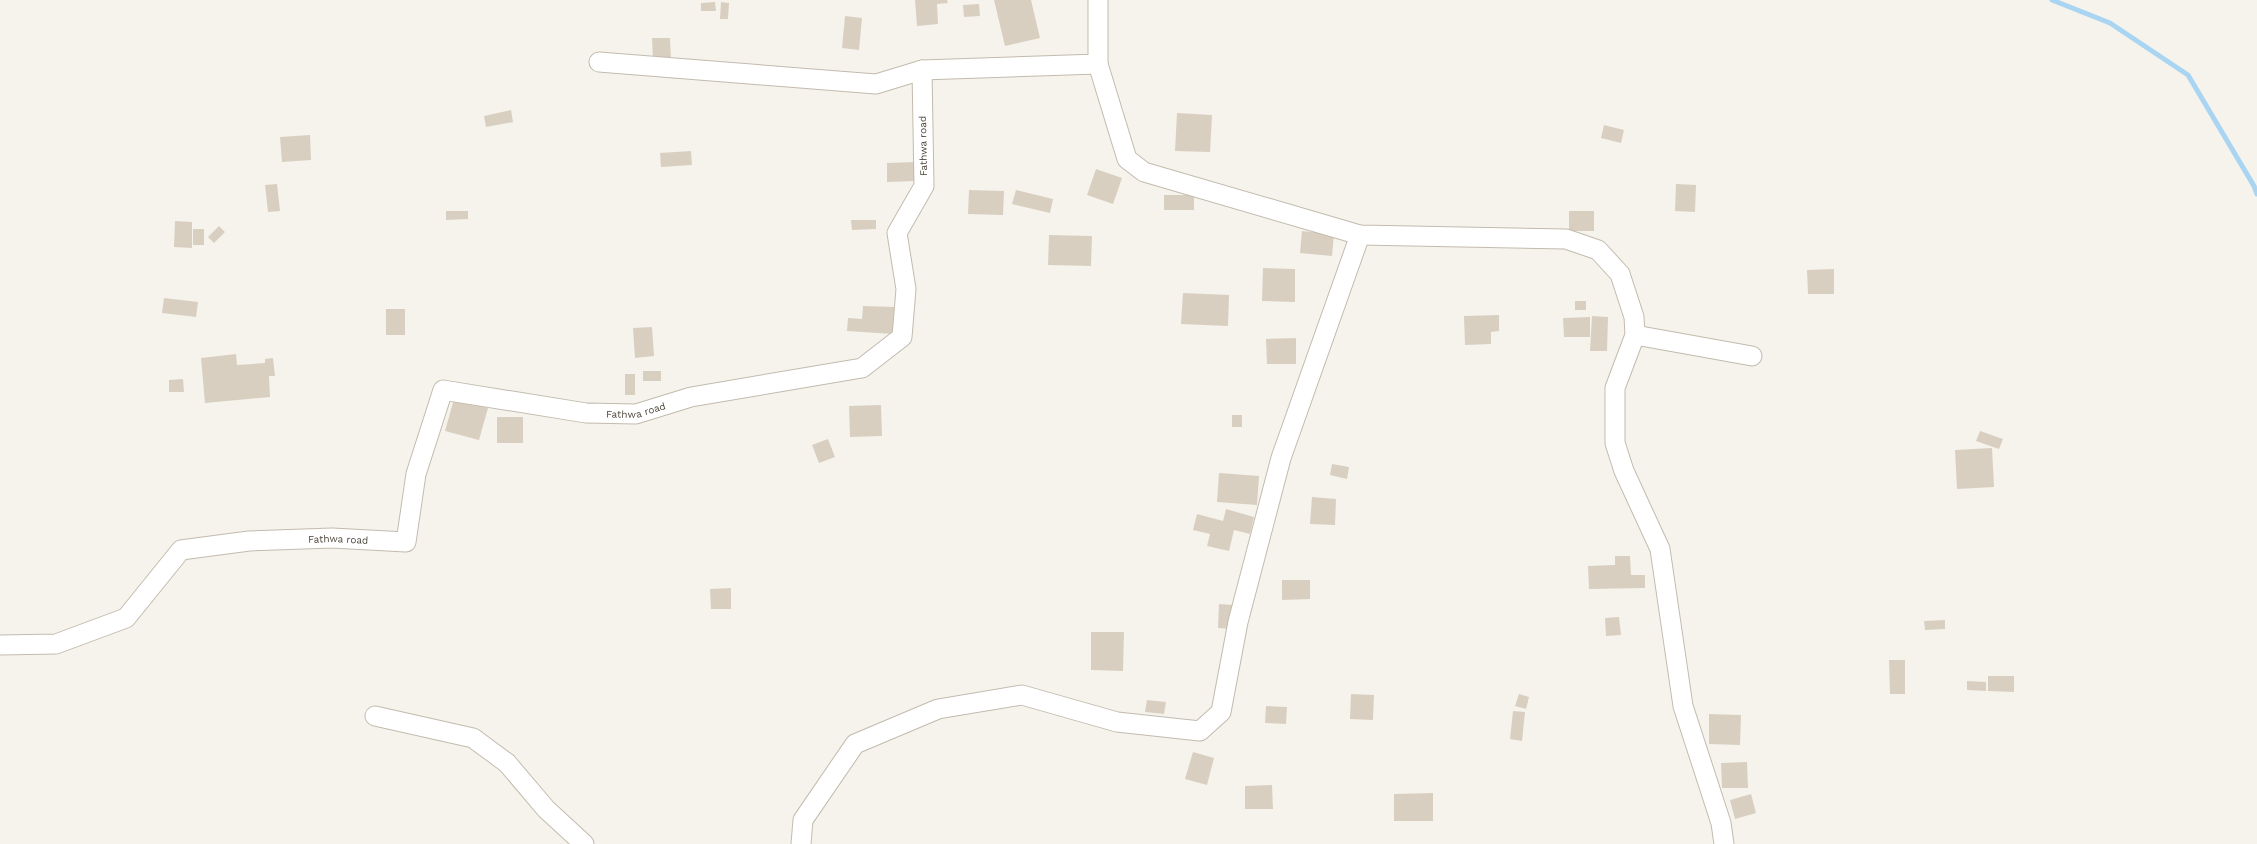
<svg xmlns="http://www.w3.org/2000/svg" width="2257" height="844" font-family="'Work Sans',sans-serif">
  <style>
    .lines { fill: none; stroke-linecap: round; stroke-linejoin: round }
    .stream { stroke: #a9d4f2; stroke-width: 5 }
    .building { fill: #d8cfc1 }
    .minor-casing { stroke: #c2bbae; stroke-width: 21 }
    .minor { stroke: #fff; stroke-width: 19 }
    .labels { text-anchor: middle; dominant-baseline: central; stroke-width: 3; stroke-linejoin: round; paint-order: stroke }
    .street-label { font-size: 10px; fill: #4b4439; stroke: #fff }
  </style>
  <rect width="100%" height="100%" fill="#f6f3ec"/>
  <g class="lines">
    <path class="stream" d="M 2052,0 L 2110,23 L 2188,75 L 2254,186 L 2257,194"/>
  </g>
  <path class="building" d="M 915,0 L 947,0 L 948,3 L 937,4 L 938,24 L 917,26 Z
    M 994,0 L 1031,0 L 1040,38 L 1005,46 Z
    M 715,2 L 716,11 L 701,11 L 701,3 Z
    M 721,2 L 729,3 L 728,19 L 720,19 Z
    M 979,4 L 980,16 L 964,17 L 963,5 Z
    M 845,16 L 862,18 L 859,50 L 842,48 Z
    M 652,38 L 670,38 L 671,61 L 653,62 Z
    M 511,110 L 513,122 L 486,127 L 484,116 Z
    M 1177,113 L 1212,115 L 1210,152 L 1175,151 Z
    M 1604,125 L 1624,130 L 1621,143 L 1601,138 Z
    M 310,135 L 311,160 L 282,162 L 280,137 Z
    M 691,151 L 692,165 L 661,167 L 660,153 Z
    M 915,162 L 916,181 L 887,182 L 887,163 Z
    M 1096,169 L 1122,178 L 1113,204 L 1087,195 Z
    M 277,184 L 280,211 L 268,212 L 265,185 Z
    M 1676,184 L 1696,185 L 1695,212 L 1675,211 Z
    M 969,190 L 1004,191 L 1003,215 L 968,214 Z
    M 1016,190 L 1053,199 L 1050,213 L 1012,204 Z
    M 1164,195 L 1194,195 L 1194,210 L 1164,210 Z
    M 446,211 L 468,211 L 468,219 L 446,220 Z
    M 1569,211 L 1594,211 L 1594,231 L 1569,231 Z
    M 851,220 L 876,220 L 876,229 L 852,230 Z
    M 175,221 L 192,222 L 192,248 L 174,247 Z
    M 219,226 L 225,232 L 214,243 L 208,237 Z
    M 193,229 L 204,229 L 204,245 L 193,245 Z
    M 1302,231 L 1334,234 L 1332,256 L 1300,253 Z
    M 1049,235 L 1092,236 L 1091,266 L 1048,265 Z
    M 1263,268 L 1295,269 L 1295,302 L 1262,301 Z
    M 1834,269 L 1834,294 L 1808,294 L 1807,270 Z
    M 1183,293 L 1229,295 L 1228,326 L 1181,324 Z
    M 164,298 L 198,302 L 196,317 L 162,313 Z
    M 1575,301 L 1586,301 L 1586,310 L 1575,310 Z
    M 863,306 L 894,307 L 893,334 L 847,331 L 848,318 L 862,319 Z
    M 386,309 L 405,309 L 405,335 L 386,335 Z
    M 1499,315 L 1499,331 L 1491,332 L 1491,344 L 1465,345 L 1464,316 Z
    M 1592,316 L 1608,317 L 1607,351 L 1590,351 Z
    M 1590,317 L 1590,337 L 1564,337 L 1563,318 Z
    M 652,327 L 654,356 L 635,358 L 633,328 Z
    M 1296,338 L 1296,364 L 1267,364 L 1266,339 Z
    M 236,354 L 237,365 L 265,363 L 265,359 L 273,358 L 275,376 L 269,376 L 270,397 L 205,403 L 201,358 Z
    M 643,371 L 661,371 L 661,381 L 643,381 Z
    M 625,374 L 635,374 L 635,395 L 625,395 Z
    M 183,379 L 184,392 L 169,392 L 169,380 Z
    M 454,399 L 488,408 L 479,440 L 445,431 Z
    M 881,405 L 882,436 L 850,437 L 849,406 Z
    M 1232,415 L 1242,415 L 1242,427 L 1232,427 Z
    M 497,417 L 523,417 L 523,443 L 497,443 Z
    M 1980,431 L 2003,439 L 1999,449 L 1976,441 Z
    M 828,439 L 835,457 L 819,463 L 812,445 Z
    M 1992,448 L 1994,487 L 1957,489 L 1955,450 Z
    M 1332,464 L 1349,467 L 1347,479 L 1330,475 Z
    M 1219,473 L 1259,476 L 1257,505 L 1217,502 Z
    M 1312,497 L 1336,499 L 1335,525 L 1310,524 Z
    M 1226,509 L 1254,517 L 1250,534 L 1234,530 L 1229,551 L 1207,546 L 1210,534 L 1193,530 L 1197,514 L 1223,521 Z
    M 1615,556 L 1630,556 L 1631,575 L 1645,575 L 1645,588 L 1589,589 L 1588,566 L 1615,565 Z
    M 1282,580 L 1310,580 L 1310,599 L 1282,600 Z
    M 731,588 L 731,609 L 711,609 L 710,589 Z
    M 1219,604 L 1233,605 L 1232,629 L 1218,628 Z
    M 1619,617 L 1621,635 L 1606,636 L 1605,618 Z
    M 1945,620 L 1945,629 L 1925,630 L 1924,621 Z
    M 1091,632 L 1124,632 L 1123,671 L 1091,670 Z
    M 1889,660 L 1905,660 L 1905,694 L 1890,694 Z
    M 1988,676 L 2014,676 L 2014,692 L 1988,691 Z
    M 1967,681 L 1986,682 L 1986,691 L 1967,690 Z
    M 1351,694 L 1374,695 L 1373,720 L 1350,719 Z
    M 1519,694 L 1529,697 L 1526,709 L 1515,706 Z
    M 1147,700 L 1166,702 L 1164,714 L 1145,712 Z
    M 1266,706 L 1287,707 L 1286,724 L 1265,723 Z
    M 1513,711 L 1525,712 L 1522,741 L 1510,739 Z
    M 1709,714 L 1741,715 L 1740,745 L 1709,744 Z
    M 1193,752 L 1214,758 L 1207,785 L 1185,779 Z
    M 1747,762 L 1748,788 L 1722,788 L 1721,763 Z
    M 1272,785 L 1273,809 L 1245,809 L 1245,786 Z
    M 1433,793 L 1433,821 L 1394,821 L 1394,794 Z
    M 1751,794 L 1756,813 L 1735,819 L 1730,800 Z"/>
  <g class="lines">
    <g class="minor-casing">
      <g id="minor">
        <path d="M 599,62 L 876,84 L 922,70"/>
        <path d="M 1098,64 L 1127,159 L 1144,172 L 1360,235 L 1566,239 L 1598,250 L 1620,274 L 1634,317 L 1635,335 L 1615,388 L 1615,443 L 1624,471 L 1660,549 L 1683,706 L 1721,823 L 1724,844"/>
        <path d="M 1635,335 L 1752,356"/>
        <path id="s1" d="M 0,645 L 56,644 L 126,618 L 181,550 L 249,541 L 332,538 L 406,542 L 416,474 L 443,390 L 586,413 L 636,414 L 691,397 L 862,368 L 902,337 L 906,289 L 897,233 L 924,186 L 922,70 L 1098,64 L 1098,0"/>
        <path d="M 375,716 L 473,738 L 507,763 L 546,809 L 584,844"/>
        <path d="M 801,844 L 803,820 L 855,744 L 938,709 L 1022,695 L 1117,722 L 1200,731 L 1221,712 L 1238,622 L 1281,458 L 1360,235"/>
      </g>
    </g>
    <use href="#minor" class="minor"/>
  </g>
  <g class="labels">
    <g class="street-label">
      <text transform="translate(923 146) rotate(-91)">Fathwa road</text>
      <text stroke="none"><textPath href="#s1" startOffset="796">Fathwa road</textPath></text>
      <text stroke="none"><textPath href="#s1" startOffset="376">Fathwa road</textPath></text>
    </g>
  </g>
</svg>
